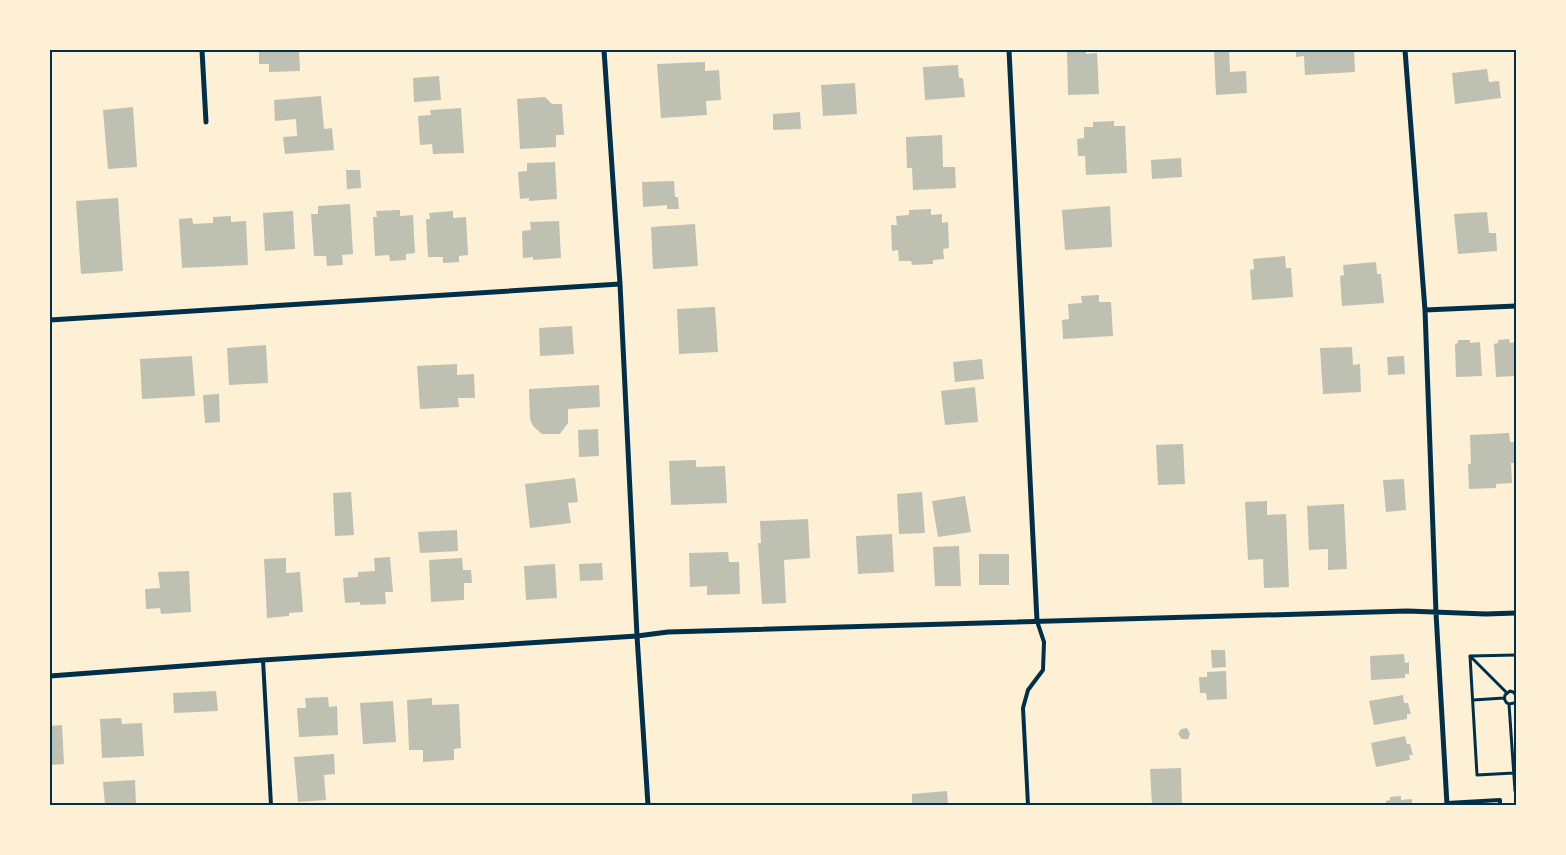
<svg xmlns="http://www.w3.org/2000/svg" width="1566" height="855" font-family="Rubik,sans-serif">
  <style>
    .building { fill: #bec0b2 }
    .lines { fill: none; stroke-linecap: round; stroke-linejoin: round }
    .path { stroke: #003049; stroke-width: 3 }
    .service { stroke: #003049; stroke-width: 4 }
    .minor { stroke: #003049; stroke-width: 5 }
    .neatline { fill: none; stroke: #003049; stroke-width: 2 }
  </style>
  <rect width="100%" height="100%" fill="#fdf0d5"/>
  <path class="building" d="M 259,50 L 299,50 L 300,71 L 269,72 L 269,64 L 259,64 Z
    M 1067,50 L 1086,50 L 1086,54 L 1097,53 L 1099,94 L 1068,95 Z
    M 1229,50 L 1230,72 L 1246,71 L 1247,93 L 1216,95 L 1214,51 Z
    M 1296,50 L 1354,50 L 1355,72 L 1305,75 L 1304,56 L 1296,57 Z
    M 705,62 L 705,71 L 719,70 L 721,100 L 706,101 L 707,115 L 661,118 L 657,64 Z
    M 958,65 L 959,78 L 963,78 L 965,97 L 925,100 L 923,67 Z
    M 1487,69 L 1489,82 L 1499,81 L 1501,98 L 1455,104 L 1452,73 Z
    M 439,76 L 441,100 L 414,102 L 413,78 Z
    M 855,83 L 857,114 L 823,116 L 821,85 Z
    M 321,96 L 324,129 L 332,128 L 334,150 L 285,154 L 283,137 L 297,136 L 296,119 L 275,121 L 274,100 Z
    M 545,97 L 552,104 L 562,104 L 564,135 L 556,135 L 556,147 L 520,149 L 517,99 Z
    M 133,107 L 137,167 L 108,169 L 103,110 Z
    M 461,108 L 464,153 L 433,154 L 432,144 L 420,145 L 418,116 L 431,115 L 430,110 Z
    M 800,112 L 801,129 L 773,130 L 773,114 Z
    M 1114,121 L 1114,126 L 1125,126 L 1127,173 L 1086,175 L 1085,156 L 1078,156 L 1077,139 L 1084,138 L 1084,127 L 1093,127 L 1093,122 Z
    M 942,135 L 943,167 L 955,167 L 956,188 L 913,190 L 912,168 L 907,168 L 906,137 Z
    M 1181,158 L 1182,177 L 1152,179 L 1151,160 Z
    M 555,162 L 557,199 L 529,201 L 529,198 L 520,199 L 518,172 L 527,171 L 527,163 Z
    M 346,170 L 360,170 L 361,188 L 347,189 Z
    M 674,181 L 675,197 L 678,197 L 679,209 L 667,209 L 667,205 L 643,207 L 642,182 Z
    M 118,198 L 123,271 L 81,274 L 76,201 Z
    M 350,204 L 353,254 L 342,255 L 343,265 L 327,266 L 326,256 L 314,256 L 311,214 L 318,214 L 318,206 Z
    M 1110,206 L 1112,247 L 1065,250 L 1062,210 Z
    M 931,209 L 931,215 L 942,214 L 942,223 L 948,222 L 949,248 L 943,249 L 944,259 L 933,260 L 933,264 L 912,265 L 911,261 L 899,261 L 898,250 L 892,251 L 891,225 L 897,225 L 896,216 L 909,215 L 909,210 Z
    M 400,210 L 400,216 L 413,215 L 415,253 L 406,254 L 406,260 L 390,261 L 389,255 L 375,256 L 373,217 L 377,217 L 376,211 Z
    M 293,211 L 295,249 L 265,251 L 263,213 Z
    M 453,211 L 453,218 L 466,217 L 468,255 L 459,256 L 459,262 L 443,263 L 443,257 L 428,257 L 426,219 L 430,219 L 429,213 Z
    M 1487,212 L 1489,233 L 1496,233 L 1497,251 L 1458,254 L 1454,214 Z
    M 231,216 L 231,222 L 246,221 L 248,265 L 182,268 L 179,219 L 192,218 L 193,224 L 213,223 L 213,217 Z
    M 559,221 L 561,258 L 533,260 L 533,257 L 523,258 L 522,231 L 531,230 L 530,222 Z
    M 695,224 L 698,266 L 653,269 L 651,227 Z
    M 1285,256 L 1286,268 L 1291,268 L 1293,297 L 1252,300 L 1250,270 L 1254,269 L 1253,259 Z
    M 1376,262 L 1377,274 L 1381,274 L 1384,303 L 1342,306 L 1340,276 L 1344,275 L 1343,265 Z
    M 1099,295 L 1099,302 L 1111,302 L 1113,336 L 1063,339 L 1062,320 L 1069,319 L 1068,304 L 1082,303 L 1081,296 Z
    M 715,307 L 718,352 L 679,354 L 677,309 Z
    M 572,326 L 574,354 L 540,356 L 539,328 Z
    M 1509,339 L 1510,343 L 1516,342 L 1516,376 L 1496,377 L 1494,344 L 1498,343 L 1498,340 Z
    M 1458,340 L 1470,340 L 1470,343 L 1480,342 L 1482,376 L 1456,377 L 1455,344 L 1458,343 Z
    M 266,345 L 268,383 L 229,385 L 227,348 Z
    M 1352,347 L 1353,365 L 1360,364 L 1361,392 L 1323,394 L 1320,348 Z
    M 192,356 L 195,396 L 142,399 L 140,359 Z
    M 1404,356 L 1405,374 L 1388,375 L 1387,357 Z
    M 982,359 L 984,379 L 955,382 L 953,362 Z
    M 457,364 L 457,375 L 474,374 L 475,398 L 458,398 L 459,407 L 420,409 L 417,366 Z
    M 599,385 L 600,407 L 568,409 L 568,423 L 560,434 L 542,434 L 533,426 L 530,419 L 529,389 Z
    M 975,387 L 978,422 L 945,425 L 941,391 Z
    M 219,394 L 220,422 L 205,423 L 203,395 Z
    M 598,429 L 599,456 L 579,457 L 578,430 Z
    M 1509,433 L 1510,442 L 1514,442 L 1515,463 L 1511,463 L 1512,483 L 1496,484 L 1496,488 L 1469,489 L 1468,464 L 1471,464 L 1470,435 Z
    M 1183,444 L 1185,484 L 1158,485 L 1156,445 Z
    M 696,460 L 696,467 L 725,466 L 727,503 L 671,505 L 669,461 Z
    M 575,478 L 578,502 L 568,503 L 571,523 L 530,528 L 525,484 Z
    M 1404,479 L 1406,510 L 1386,512 L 1383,480 Z
    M 351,492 L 354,535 L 335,536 L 333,493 Z
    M 922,492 L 925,533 L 899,534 L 897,494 Z
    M 965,496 L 971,532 L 938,537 L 932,501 Z
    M 1267,501 L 1267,515 L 1286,514 L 1289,587 L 1264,588 L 1263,559 L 1248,560 L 1245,502 Z
    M 1344,504 L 1347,569 L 1328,570 L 1328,549 L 1309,550 L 1307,506 Z
    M 808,519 L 810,558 L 784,560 L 786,603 L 762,604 L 758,543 L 761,543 L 760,521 Z
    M 457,530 L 458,551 L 420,553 L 418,532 Z
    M 892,534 L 894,572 L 858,574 L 856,536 Z
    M 959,546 L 961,586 L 935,586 L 933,547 Z
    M 728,552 L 729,562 L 739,562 L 740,594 L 707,595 L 707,586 L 690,587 L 689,553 Z
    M 979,554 L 1009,554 L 1009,585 L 979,585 Z
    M 390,557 L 393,592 L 385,592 L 386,604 L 360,605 L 360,602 L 345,603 L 343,578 L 358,577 L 358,572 L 375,571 L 374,558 Z
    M 286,558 L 286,573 L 300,572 L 303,612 L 289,613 L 289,616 L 267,618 L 264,559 Z
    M 462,558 L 463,570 L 471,570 L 472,583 L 464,583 L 464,600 L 431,602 L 429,560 Z
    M 602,563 L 603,580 L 580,581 L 579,564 Z
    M 555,564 L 557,598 L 526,600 L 524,566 Z
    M 189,571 L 191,612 L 161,614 L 160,608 L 146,609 L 145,589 L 160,588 L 158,572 Z
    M 1211,650 L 1225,650 L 1226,667 L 1212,668 Z
    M 1404,654 L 1405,663 L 1409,662 L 1409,674 L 1405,674 L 1405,678 L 1371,680 L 1370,656 Z
    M 1226,671 L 1227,699 L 1207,700 L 1206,693 L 1200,693 L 1199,677 L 1207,677 L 1207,672 Z
    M 216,691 L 218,711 L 174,713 L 173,693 Z
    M 1403,695 L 1404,703 L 1408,703 L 1411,714 L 1407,714 L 1407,719 L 1374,725 L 1369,701 Z
    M 328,697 L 329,707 L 337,706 L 338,735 L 299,737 L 297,708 L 306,708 L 305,698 Z
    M 432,698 L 432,705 L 459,704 L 461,748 L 454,749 L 454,760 L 423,762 L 423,750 L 409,750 L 407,700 Z
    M 393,701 L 396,742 L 363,744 L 360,703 Z
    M 121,718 L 122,724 L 142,723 L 144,756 L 102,758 L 100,719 Z
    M 62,725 L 64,764 L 50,765 L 50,726 Z
    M 1187,728 L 1190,734 L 1188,739 L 1182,739 L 1178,734 L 1181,729 Z
    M 1405,736 L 1407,744 L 1410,744 L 1413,755 L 1409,755 L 1410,760 L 1376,767 L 1371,743 Z
    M 334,754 L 335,774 L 324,775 L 326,800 L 298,802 L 294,757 Z
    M 1181,768 L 1182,805 L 1152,805 L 1150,769 Z
    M 135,780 L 136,805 L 105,805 L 103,782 Z
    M 947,791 L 948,805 L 912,805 L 912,794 Z
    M 1401,796 L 1401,800 L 1412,799 L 1412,805 L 1386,805 L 1386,801 L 1390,800 L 1390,797 Z"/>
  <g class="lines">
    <path class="path" d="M 1470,656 L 1507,693
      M 1516,695 L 1513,692 L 1510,691 L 1505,695 C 1504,699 1505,703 1509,704 L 1514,703 L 1516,701
      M 1473,700 L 1504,698
      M 1509,704 L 1515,791
      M 1514,773 L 1477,775 L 1470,656 L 1516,655"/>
    <path class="service" d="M 263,660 L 271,805
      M 1447,803 L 1500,800 L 1500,805
      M 1028,805 L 1023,708 L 1028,690 L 1043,670 L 1044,642 L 1037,621"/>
    <path class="minor" d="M 202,50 L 206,122
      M 604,50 L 620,284 L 637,636 L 648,805
      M 1009,50 L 1037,621
      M 1405,50 L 1425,310 L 1436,613 L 1447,805
      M 1425,310 L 1516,306
      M 50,320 L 620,284
      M 50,676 L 263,660 L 637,636 L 668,632 L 1407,611 L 1486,614 L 1516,613"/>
  </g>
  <rect width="1566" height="855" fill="none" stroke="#fdf0d5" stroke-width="102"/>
  <rect x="51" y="51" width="1464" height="753" class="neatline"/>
</svg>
